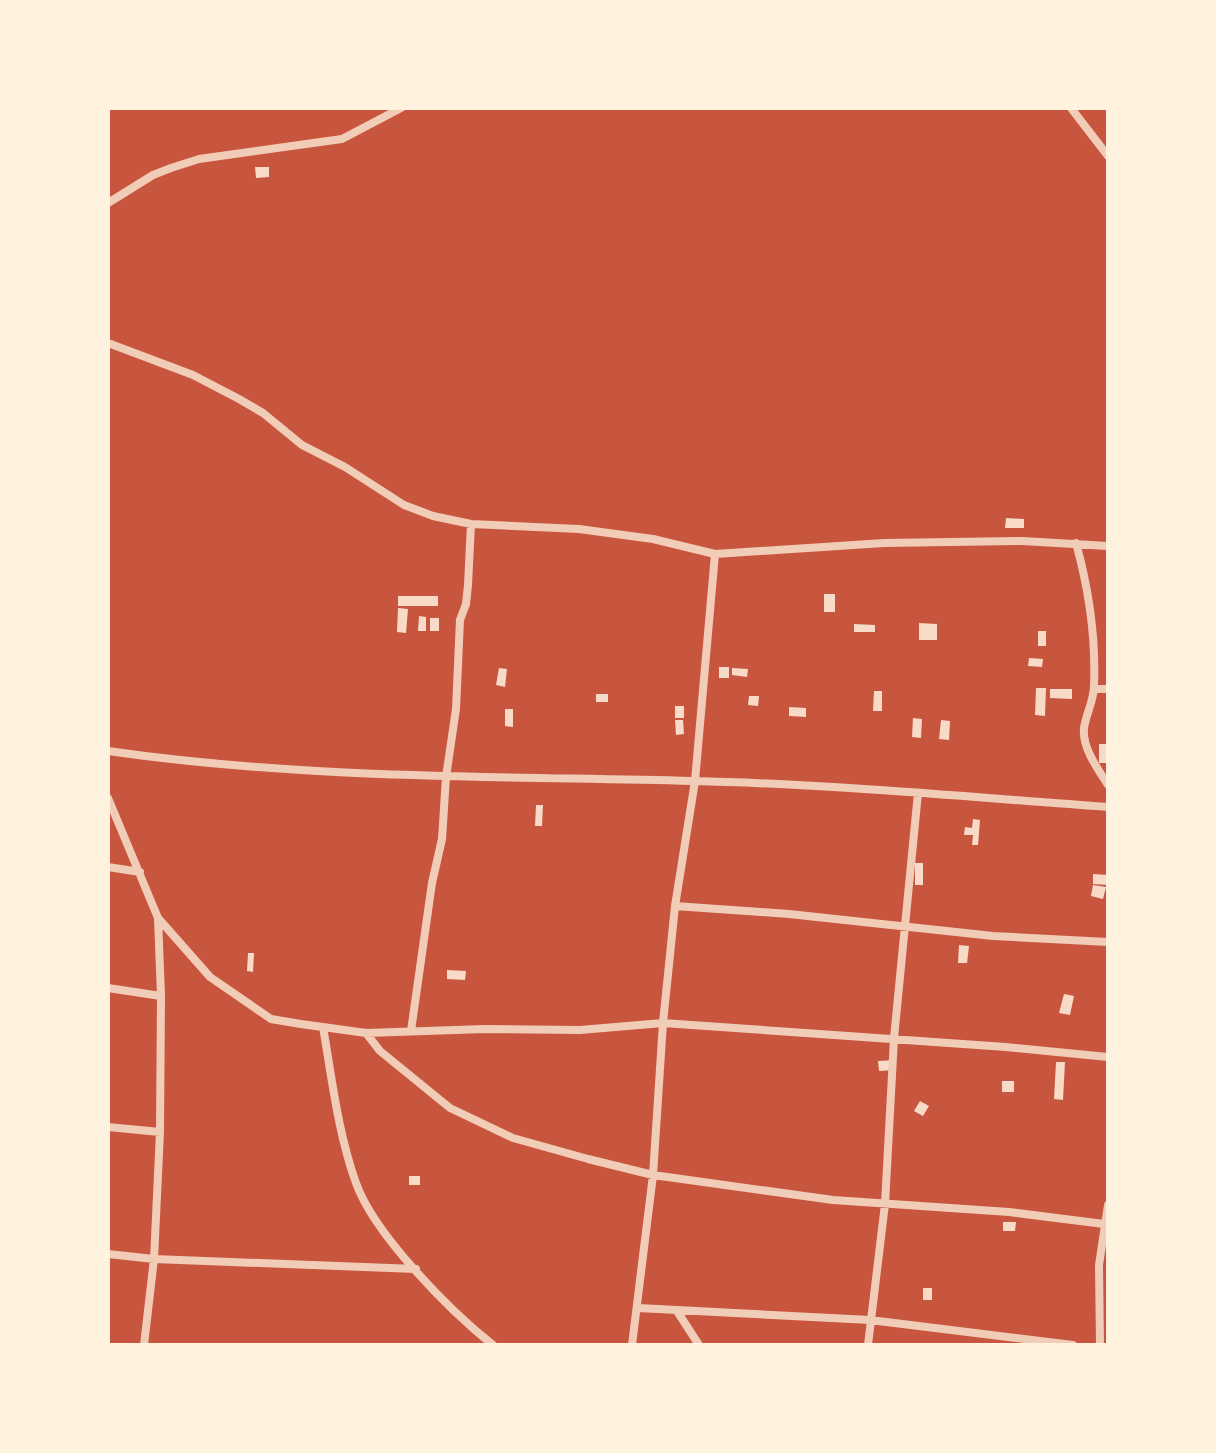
<svg xmlns="http://www.w3.org/2000/svg" width="1216" height="1453" font-family="Quicksand,sans-serif">
  <style>
    .building { fill: #f7dbc8 }
    .lines { fill: none; stroke-linecap: round; stroke-linejoin: round }
    .minor { stroke: #f1ccb7; stroke-width: 8 }
  </style>
  <rect width="100%" height="100%" fill="#c8553d"/>
  <path class="building" d="M 255,167 L 269,167 L 269,177 L 256,178 Z
    M 1006,518 L 1024,519 L 1024,528 L 1005,528 Z
    M 824,594 L 835,594 L 835,612 L 824,612 Z
    M 398,596 L 438,596 L 438,606 L 398,606 Z
    M 398,608 L 408,609 L 406,633 L 397,632 Z
    M 419,616 L 426,617 L 426,631 L 418,631 Z
    M 430,618 L 439,618 L 439,631 L 430,631 Z
    M 919,623 L 937,624 L 937,640 L 919,640 Z
    M 854,624 L 875,625 L 875,632 L 854,632 Z
    M 1038,631 L 1046,631 L 1046,646 L 1038,646 Z
    M 1029,658 L 1043,659 L 1042,667 L 1028,666 Z
    M 719,667 L 729,667 L 729,678 L 719,678 Z
    M 499,668 L 507,669 L 505,687 L 496,685 Z
    M 732,668 L 748,669 L 747,677 L 732,675 Z
    M 1036,688 L 1046,688 L 1045,716 L 1035,715 Z
    M 1050,689 L 1072,689 L 1072,699 L 1050,698 Z
    M 874,691 L 882,691 L 882,711 L 873,711 Z
    M 596,694 L 608,694 L 608,702 L 596,702 Z
    M 749,696 L 759,696 L 758,706 L 748,705 Z
    M 675,706 L 684,706 L 684,718 L 675,718 Z
    M 789,707 L 806,708 L 806,717 L 789,716 Z
    M 505,709 L 513,709 L 513,727 L 505,726 Z
    M 913,718 L 922,719 L 921,738 L 912,737 Z
    M 675,720 L 683,720 L 684,734 L 676,735 Z
    M 941,720 L 950,721 L 949,740 L 939,739 Z
    M 1099,744 L 1108,744 L 1108,763 L 1099,763 Z
    M 536,805 L 543,805 L 542,826 L 535,826 Z
    M 973,819 L 980,820 L 978,845 L 972,845 L 973,835 L 964,835 L 965,827 L 972,828 Z
    M 915,863 L 923,863 L 923,885 L 915,885 Z
    M 1093,874 L 1108,875 L 1108,885 L 1093,884 Z
    M 1093,885 L 1106,887 L 1103,899 L 1091,896 Z
    M 959,945 L 969,946 L 967,963 L 958,963 Z
    M 248,953 L 254,953 L 253,972 L 247,971 Z
    M 447,970 L 466,971 L 465,980 L 447,979 Z
    M 1064,994 L 1074,996 L 1070,1015 L 1059,1013 Z
    M 895,1060 L 895,1070 L 879,1071 L 878,1061 Z
    M 1056,1062 L 1065,1062 L 1063,1100 L 1054,1099 Z
    M 1002,1081 L 1014,1081 L 1014,1092 L 1002,1092 Z
    M 920,1101 L 929,1106 L 923,1116 L 914,1111 Z
    M 409,1176 L 420,1176 L 420,1185 L 409,1185 Z
    M 1003,1222 L 1016,1222 L 1015,1231 L 1003,1231 Z
    M 923,1288 L 932,1288 L 932,1300 L 923,1300 Z"/>
  <g class="lines">
    <path class="minor" d="M 1071,108 L 1108,156
      M 108,203 L 153,175 L 171,168 L 199,159 L 342,139 L 401,108
      M 108,343 L 193,375 L 239,399 L 263,413 L 302,445 L 345,467 L 404,505 L 433,516 L 471,524 L 579,529 L 653,539 L 715,554
      M 1076,543 C 1089,590 1096,637 1094,686 C 1094,700 1086,714 1084,728 C 1082,748 1098,769 1108,785
      M 1095,689 L 1108,689
      M 108,751 C 302,779 497,776 692,781 C 831,784 970,797 1108,807
      M 108,798 L 158,918 L 161,996 L 160,1132 L 154,1259 L 144,1345
      M 108,867 L 140,872
      M 675,906 L 789,914 L 993,936 L 1108,942
      M 158,918 L 210,977 L 271,1019 L 301,1024 L 366,1033 L 485,1029 L 580,1030 L 663,1023 L 1006,1047 L 1108,1057
      M 108,988 L 161,996
      M 323,1027 C 332,1079 338,1133 356,1183 C 374,1234 450,1311 493,1345
      M 411,1031 L 432,883 L 442,839 L 446,777 L 456,709 L 460,620 L 466,604 L 468,585 L 471,524
      M 366,1033 L 380,1051 L 450,1108 L 513,1138 L 588,1159 L 653,1175 L 833,1200 L 1009,1212 L 1104,1224
      M 108,1127 L 160,1132
      M 108,1254 L 154,1259 L 416,1269
      M 638,1308 L 870,1320 L 1073,1345
      M 677,1311 L 699,1345
      M 632,1345 L 653,1175 L 663,1023 L 675,906 L 695,781 L 715,554 L 884,543 L 1022,541 L 1108,546
      M 868,1345 L 885,1204 L 894,1038 L 918,793
      M 1100,1345 L 1099,1265 L 1108,1205"/>
  </g>
  <rect width="1216" height="1453" fill="none" stroke="#fff3e0" stroke-width="220"/>
</svg>
